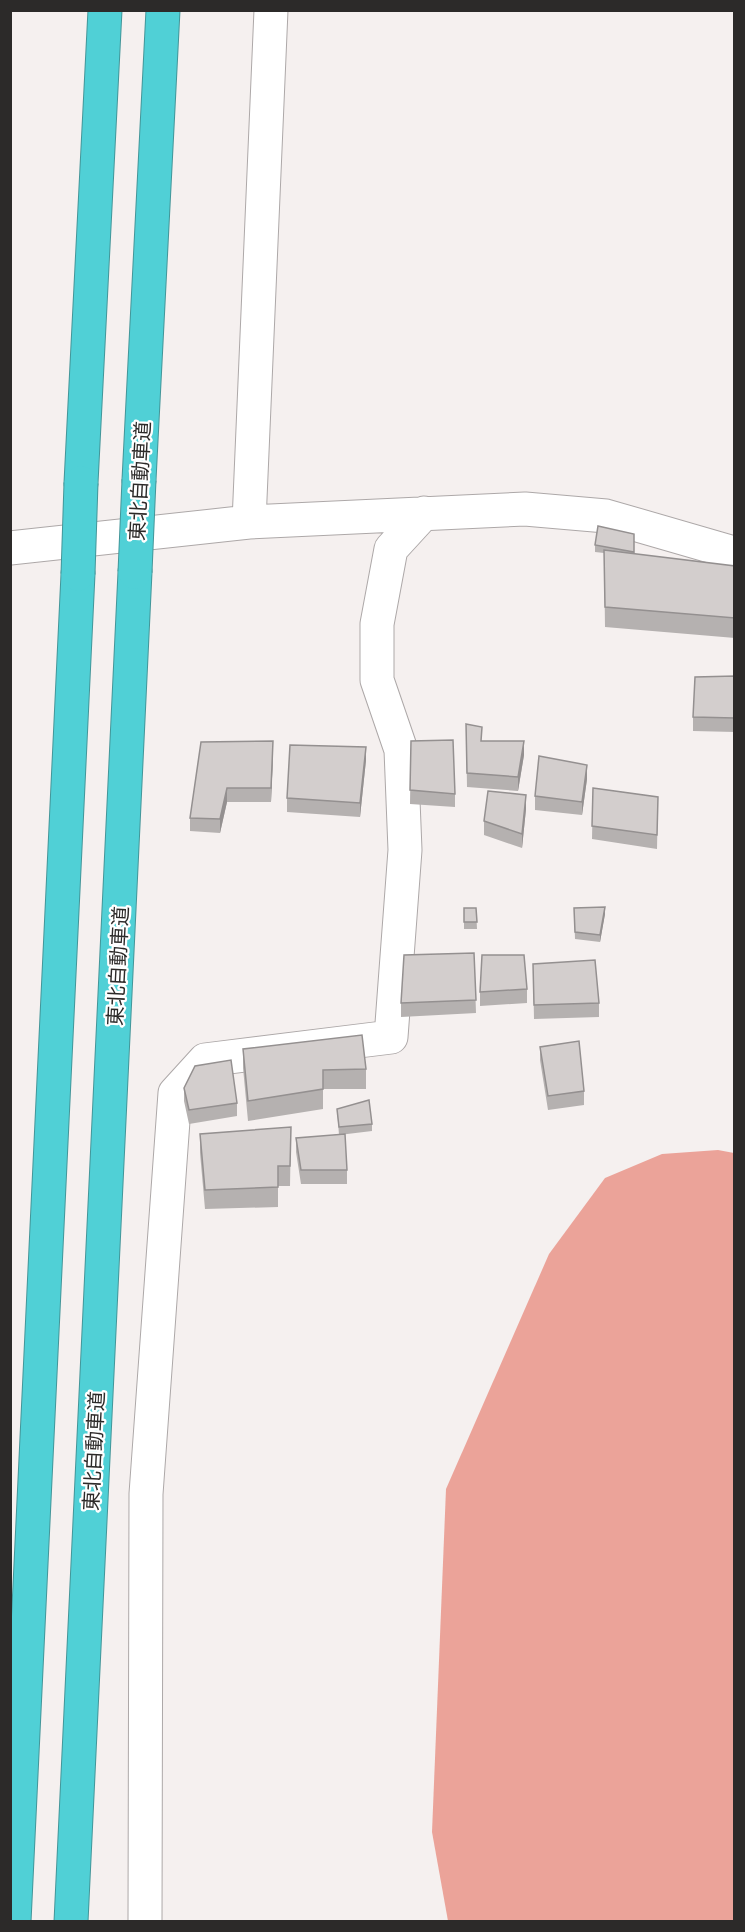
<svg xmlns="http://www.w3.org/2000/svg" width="745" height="1932" font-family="'Fira Sans','Noto Sans JP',sans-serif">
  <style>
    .forest { fill: #eba399 }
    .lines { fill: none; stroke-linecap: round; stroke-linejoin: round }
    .street-casing { stroke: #ada8a8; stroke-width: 35 }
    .highway-casing { stroke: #439699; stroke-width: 35 }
    .street { stroke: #fff; stroke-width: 33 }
    .highway { stroke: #50d0d6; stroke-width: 33 }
    .highway-bridge-casing { stroke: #439699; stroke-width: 35; stroke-linecap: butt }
    .highway-bridge { stroke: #50d0d6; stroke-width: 33 }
    .wall { fill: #b5b1b0 }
    .shaded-wall { fill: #949090 }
    .building { fill: #d3cecd; stroke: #949090; stroke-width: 1.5 }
    .labels { text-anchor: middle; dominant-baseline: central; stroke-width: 4.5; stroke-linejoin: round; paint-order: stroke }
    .street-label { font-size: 20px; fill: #2c2a29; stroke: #fff }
  </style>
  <rect width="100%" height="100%" fill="#f5f0ef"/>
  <path class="forest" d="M 718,1150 L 734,1153 L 734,1921 L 448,1921 L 432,1832 L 446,1489 L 549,1254 L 605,1178 L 662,1154 Z"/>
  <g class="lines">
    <g class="street-casing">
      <path id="street" d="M 249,522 L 271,10
        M 10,548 L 249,522 L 525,509 L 606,516 L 734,553
        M 145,1922 L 146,1494 L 175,1093 L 205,1060 L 391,1037 L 405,850 L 401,750 L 377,680 L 377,624 L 391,549 L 424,513"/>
    </g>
    <g class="highway-casing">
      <path id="highway" d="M 139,480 L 163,10
        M 81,483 L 105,10
        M 14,1922 L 78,574
        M 71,1922 L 135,572"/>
    </g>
    <use href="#street" class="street"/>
    <use href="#highway" class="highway"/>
    <g class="highway-bridge-casing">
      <path id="highway-bridge" d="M 135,572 L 139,480
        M 78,574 L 81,483"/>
    </g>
    <use href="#highway-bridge" class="highway-bridge"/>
  </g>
  <path class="wall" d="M 634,534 L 634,554 L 735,566 L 735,638 L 605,627 L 604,553 L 595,552 L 595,545 Z
    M 735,676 L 735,732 L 693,731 L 693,717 Z
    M 466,724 L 482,741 L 524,755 L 518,791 L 467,787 Z
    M 411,741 L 455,794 L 455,807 L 410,804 Z
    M 201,742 L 273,755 L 271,802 L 227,802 L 220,833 L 190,831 L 190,818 Z
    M 366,760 L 360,817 L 287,812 L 287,798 Z
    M 587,779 L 582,815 L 535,810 L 535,796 Z
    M 593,788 L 658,797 L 657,849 L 592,839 Z
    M 526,809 L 522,848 L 484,835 L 484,821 Z
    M 464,908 L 476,908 L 477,929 L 464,929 Z
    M 574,908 L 605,914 L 600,942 L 575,939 Z
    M 474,953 L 476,1013 L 401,1017 L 401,1003 Z
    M 533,964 L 599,1003 L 599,1017 L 534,1019 Z
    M 527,989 L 527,1003 L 480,1006 L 480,992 Z
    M 540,1047 L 584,1091 L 584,1105 L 548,1110 L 540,1060 Z
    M 243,1049 L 366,1069 L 366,1089 L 323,1089 L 323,1109 L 248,1121 L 243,1068 Z
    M 184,1088 L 237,1103 L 237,1116 L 189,1124 L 184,1101 Z
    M 337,1109 L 372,1124 L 372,1131 L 339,1135 Z
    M 291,1127 L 290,1186 L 278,1186 L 278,1207 L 205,1209 L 200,1153 L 200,1134 Z
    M 296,1138 L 347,1170 L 347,1184 L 301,1184 L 296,1152 Z"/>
  <path class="shaded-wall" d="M 273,741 L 273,755 L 271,802 L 271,788 Z
    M 524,741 L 524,755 L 518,791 L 518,777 Z
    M 366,747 L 366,760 L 360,817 L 360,803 Z
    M 587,765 L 587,779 L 582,815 L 582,802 Z
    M 227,788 L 227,802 L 220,833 L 220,819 Z
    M 526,795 L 526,809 L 522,848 L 522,834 Z
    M 605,907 L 605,914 L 600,942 L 600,935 Z"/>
  <path class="building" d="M 598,526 L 634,534 L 634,552 L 595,545 Z
    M 604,550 L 735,566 L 735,618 L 605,607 Z
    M 735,676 L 735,718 L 693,717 L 695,677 Z
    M 466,724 L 482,727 L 481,741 L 524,741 L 518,777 L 467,773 Z
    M 453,740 L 455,794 L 410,790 L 411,741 Z
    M 273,741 L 271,788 L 227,788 L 220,819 L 190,818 L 201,742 Z
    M 290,745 L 366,747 L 360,803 L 287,798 Z
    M 539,756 L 587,765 L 582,802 L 535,796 Z
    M 593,788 L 658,797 L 657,835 L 592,826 Z
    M 488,791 L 526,795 L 522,834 L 484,821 Z
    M 605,907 L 600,935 L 575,932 L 574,908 Z
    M 464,908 L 476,908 L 477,922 L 464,922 Z
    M 474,953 L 476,1000 L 401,1003 L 404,955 Z
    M 482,955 L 524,955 L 527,989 L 480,992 Z
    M 595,960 L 599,1003 L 534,1005 L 533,964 Z
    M 362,1035 L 366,1069 L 323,1070 L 323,1089 L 248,1101 L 243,1049 Z
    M 579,1041 L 584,1091 L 548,1096 L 540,1047 Z
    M 231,1060 L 237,1103 L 189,1110 L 184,1088 L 195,1066 Z
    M 369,1100 L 372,1124 L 339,1127 L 337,1109 Z
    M 291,1127 L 290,1166 L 278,1166 L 278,1187 L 205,1190 L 200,1134 Z
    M 345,1134 L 347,1170 L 301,1170 L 296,1138 Z"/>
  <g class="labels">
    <g class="street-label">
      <text transform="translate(140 481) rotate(-87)">東北自動車道</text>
      <text transform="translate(118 966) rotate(-87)">東北自動車道</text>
      <text transform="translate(94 1451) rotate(-87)">東北自動車道</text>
    </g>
  </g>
  <rect width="745" height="1932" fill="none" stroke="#2c2a29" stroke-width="24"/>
</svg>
